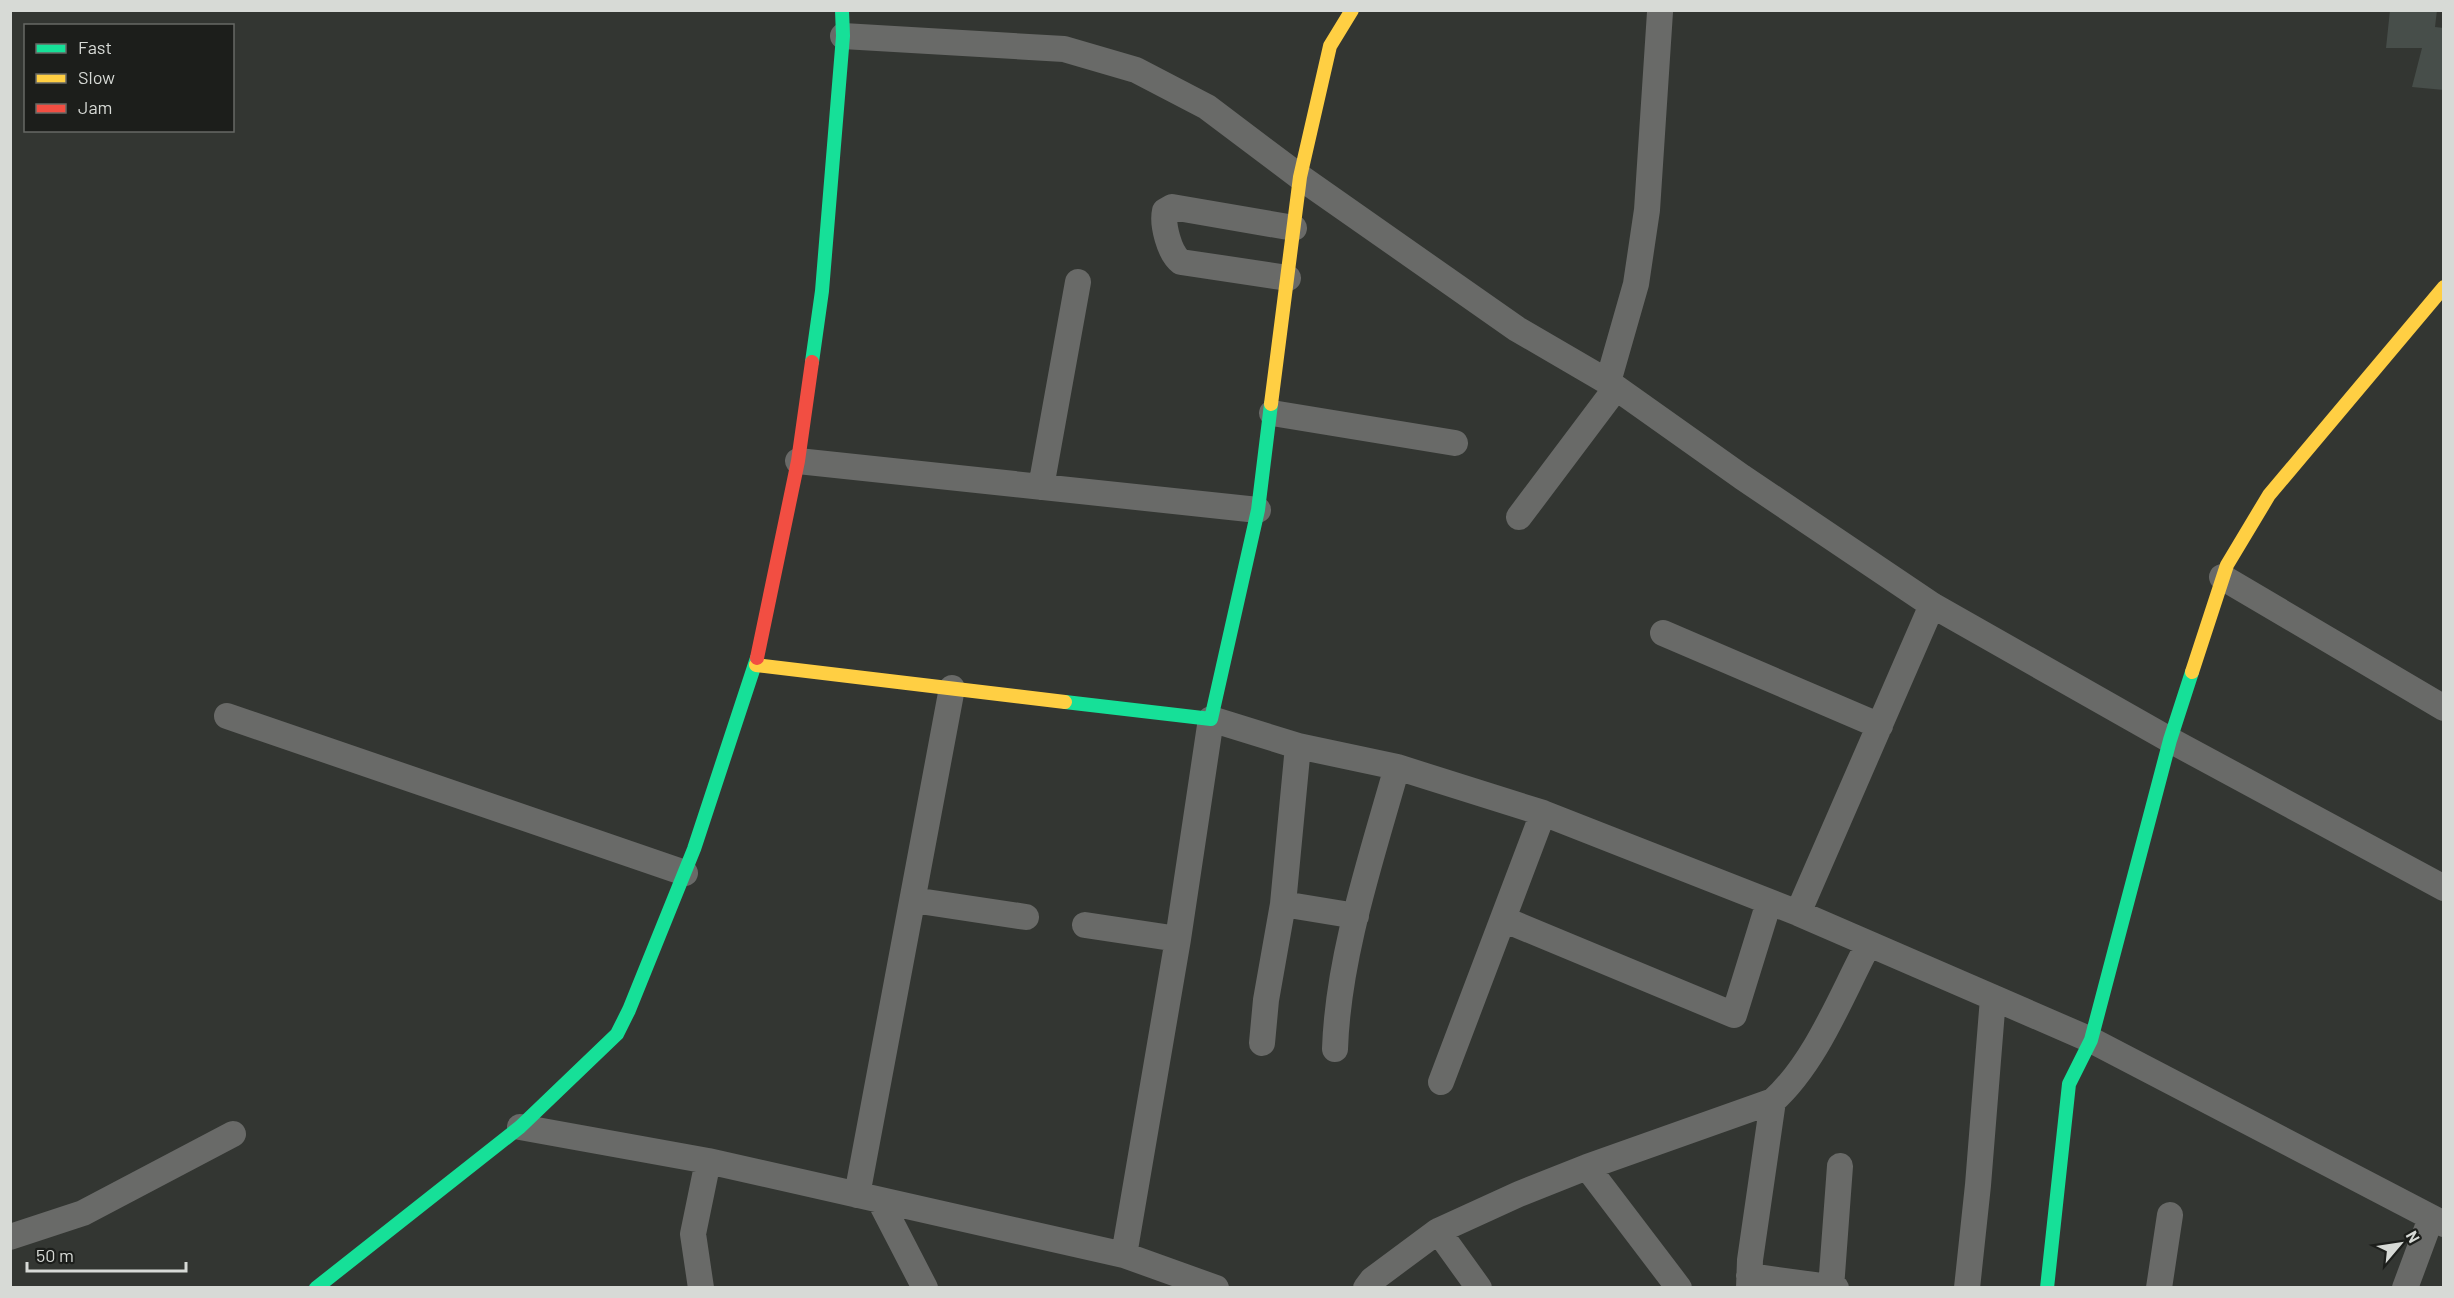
<svg xmlns="http://www.w3.org/2000/svg" width="2454" height="1298" font-family="Barlow,sans-serif">
  <style>
    .building { fill: #474e4a }
    .lines { fill: none; stroke-linecap: round; stroke-linejoin: round }
    .street { stroke: #696a68; stroke-width: 26 }
    .fast { stroke: #16e098; stroke-width: 14 }
    .slow { stroke: #ffcf43; stroke-width: 14 }
    .jam { stroke: #f24e42; stroke-width: 14 }
  </style>
  <rect width="100%" height="100%" fill="#333632"/>
  <path class="building" d="M 2390,10 L 2437,10 L 2435,27 L 2444,28 L 2444,90 L 2412,87 L 2422,48 L 2386,48 Z"/>
  <g class="lines">
    <path class="street" d="M 843,36 L 1064,49 L 1136,70 L 1207,107 L 1300,177 L 1517,329 L 1608,382 L 1742,477 L 1932,605 L 2170,740 L 2444,888
      M 1288,278 L 1181,262 C 1169,253 1162,224 1165,211 L 1172,207 L 1294,228
      M 1608,382 L 1636,284 L 1647,210 L 1660,12
      M 1272,413 L 1455,443
      M 798,461 L 1258,510
      M 1041,487 L 1078,282
      M 1519,517 L 1616,388
      M 2222,577 L 2444,708
      M 1663,633 L 1880,726
      M 227,716 L 685,873
      M 913,900 L 1026,917
      M 1283,904 L 1356,916
      M 1798,913 L 1932,605
      M 1503,919 L 1734,1015 L 1769,902
      M 1085,925 L 1178,939
      M 1262,1043 L 1266,1000 L 1283,904 L 1298,746
      M 1335,1049 C 1338,956 1372,856 1397,767
      M 1441,1082 L 1543,813
      M 520,1127 L 708,1161 L 1124,1255 L 1216,1288
      M 1587,1167 L 1679,1288
      M 857,1195 L 952,688
      M 880,1201 L 925,1288
      M 1438,1231 L 1479,1288
      M 10,1237 L 83,1213 L 233,1134
      M 1124,1255 L 1178,939 L 1211,719 L 1298,746 L 1397,767 L 1543,813 L 1798,913 L 2091,1040 L 2444,1224
      M 1749,1276 L 1836,1288
      M 701,1288 L 693,1234 L 708,1161
      M 1366,1288 L 1372,1280 L 1438,1231 L 1519,1194 L 1587,1167 L 1773,1101 C 1816,1062 1841,996 1868,945
      M 1749,1288 L 1750,1260 L 1773,1101
      M 1831,1288 L 1840,1166
      M 1967,1288 L 1978,1185 L 1993,998
      M 2159,1288 L 2170,1215
      M 2405,1288 L 2431,1218"/>
    <path class="fast" d="M 812,362 L 822,291 L 843,36 L 842,10
      M 1065,702 L 1211,719 L 1258,510 L 1271,404
      M 316,1288 L 520,1127 L 617,1034 L 629,1010 L 694,849 L 757,658
      M 2047,1288 L 2069,1084 L 2091,1040 L 2170,740 L 2192,672"/>
    <path class="slow" d="M 1271,404 L 1300,177 L 1330,46 L 1352,10
      M 756,665 L 1065,702
      M 2192,672 L 2227,565 L 2269,495 L 2444,287"/>
    <path class="jam" d="M 757,658 L 798,461 L 812,362"/>
  </g>
  <rect width="2454" height="1298" fill="none" stroke="#d7dad6" stroke-width="24"/>
  <rect x="24" y="24" width="210" height="108" fill="#1c1e1b" stroke="#676966" stroke-width="1.5"/>
  <rect x="36" y="44" width="30" height="9" fill="#16e098" stroke="#676966" stroke-width="1.5"/>
  <text x="78" y="54" font-size="18" fill="#d7dad6">Fast</text>
  <rect x="36" y="74" width="30" height="9" fill="#ffcf43" stroke="#676966" stroke-width="1.5"/>
  <text x="78" y="84" font-size="18" fill="#d7dad6">Slow</text>
  <rect x="36" y="104" width="30" height="9" fill="#f24e42" stroke="#676966" stroke-width="1.5"/>
  <text x="78" y="114" font-size="18" fill="#d7dad6">Jam</text>
  <g transform="translate(2400 1244) rotate(61)" stroke="#1c1e1b" stroke-width="4.5" paint-order="stroke">
  <path d="M0-4.5L10 22L0 15L-10 22Z" fill="#d7dad6"/>
  <text y="-9" font-size="16" font-weight="bold" text-anchor="middle" fill="#d7dad6">N</text>
  </g>
  <path d="M27 1262v9h159v-9" fill="none" stroke="#d7dad6" stroke-width="3"/>
  <text x="36" y="1262" font-size="18" fill="#d7dad6" stroke="#1c1e1b" stroke-width="4.5" paint-order="stroke">50 m</text>
</svg>
